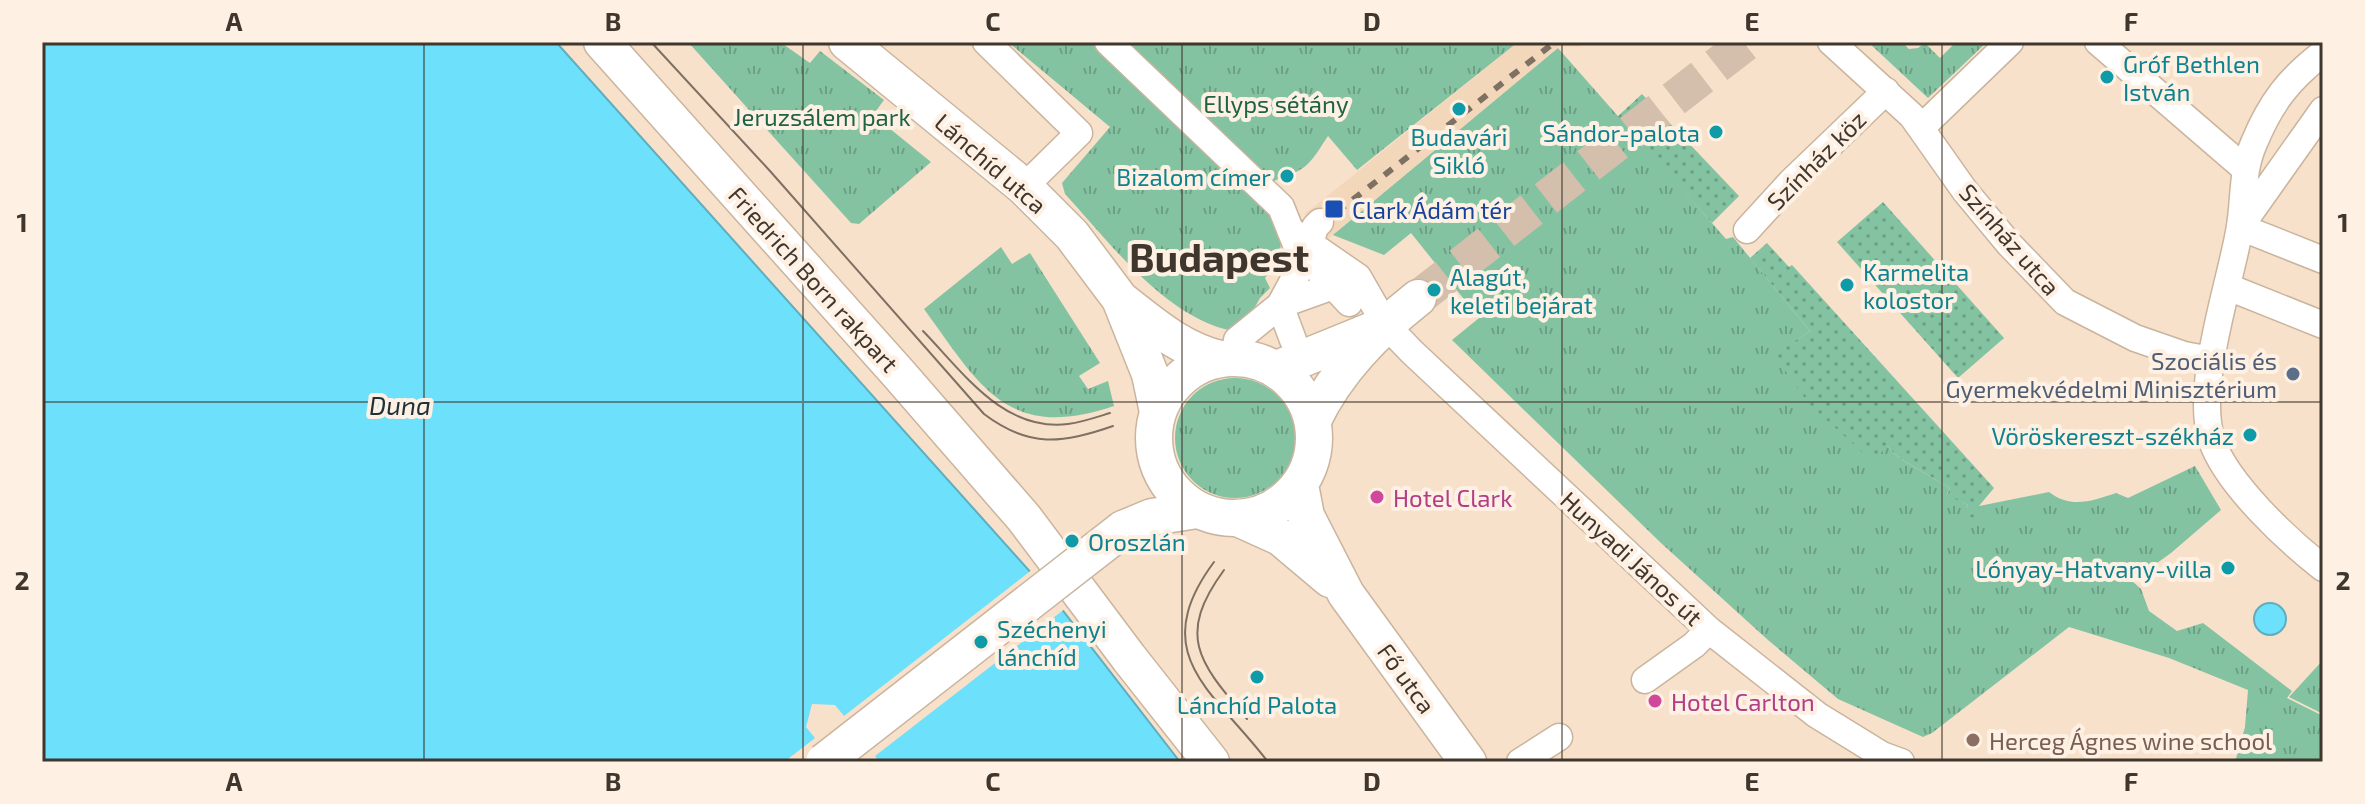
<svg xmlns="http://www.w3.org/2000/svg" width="2365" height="804" font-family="'Exo 2',sans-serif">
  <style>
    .built { fill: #f3d7ba }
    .grass { fill: url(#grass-tufts) }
    .garden { fill: url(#garden-dots) }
    .water { fill: #6de0fc; stroke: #5fadbe; stroke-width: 2 }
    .pier { fill: #f8e1ca }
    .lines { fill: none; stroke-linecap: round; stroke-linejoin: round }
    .secondary-tunnel { stroke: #d3bfab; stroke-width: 36; stroke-dasharray: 36 18; stroke-linecap: butt }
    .street-casing { stroke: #cab49d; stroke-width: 29 }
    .secondary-casing { stroke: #cab49d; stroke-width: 39 }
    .street { stroke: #fff; stroke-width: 26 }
    .secondary { stroke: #fff; stroke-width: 36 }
    .tram { stroke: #7e7063; stroke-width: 2 }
    .rail { stroke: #7e7063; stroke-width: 6; stroke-dasharray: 10 10; stroke-linecap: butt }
    .secondary-bridge-casing { stroke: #cab49d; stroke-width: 39; stroke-linecap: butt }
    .secondary-bridge { stroke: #fff; stroke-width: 36 }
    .grid { fill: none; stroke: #3f362d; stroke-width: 2; stroke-opacity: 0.55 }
    .culture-dot { fill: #0f9aa8; stroke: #fef0e2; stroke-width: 3 }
    .transit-dot { fill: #1a4fb4; stroke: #fef0e2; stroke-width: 3 }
    .service-dot { fill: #5c6f8a; stroke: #fef0e2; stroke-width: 3 }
    .hotel-dot { fill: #d1479c; stroke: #fef0e2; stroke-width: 3 }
    .education-dot { fill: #8d6e63; stroke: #fef0e2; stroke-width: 3 }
    .labels { text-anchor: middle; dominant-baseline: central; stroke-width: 8; stroke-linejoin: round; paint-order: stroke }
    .culture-label { font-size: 24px; fill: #0d838f; stroke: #fef0e2; text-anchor: start }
    .park-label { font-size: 24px; fill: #1f6345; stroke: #fef0e2 }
    .street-label { font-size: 24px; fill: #3f362d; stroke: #fef0e2 }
    .transit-label { font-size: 24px; fill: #164399; stroke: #fef0e2; text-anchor: start }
    .service-label { font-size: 24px; fill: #4e5e75; stroke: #fef0e2; text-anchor: end }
    .hotel-label { font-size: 24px; fill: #b23c85; stroke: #fef0e2; text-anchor: start }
    .education-label { font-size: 24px; fill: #785e54; stroke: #fef0e2; text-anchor: start }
    .water-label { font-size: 26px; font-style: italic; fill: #1e3238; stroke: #fef0e2 }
    .town-label { font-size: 40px; font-weight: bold; fill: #3f362d; stroke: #fef0e2 }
    .neatline { fill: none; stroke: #3f362d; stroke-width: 3 }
    .grid-label { font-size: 26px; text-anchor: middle; font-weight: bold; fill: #3f362d }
  </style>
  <defs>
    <pattern id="grass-tufts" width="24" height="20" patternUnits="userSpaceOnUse" patternTransform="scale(2)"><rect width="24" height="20" fill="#83c3a2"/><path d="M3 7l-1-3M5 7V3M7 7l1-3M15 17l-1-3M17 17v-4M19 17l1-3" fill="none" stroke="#6d9f84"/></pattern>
    <pattern id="garden-dots" width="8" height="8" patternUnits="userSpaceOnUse" patternTransform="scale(2)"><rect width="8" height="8" fill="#83c3a2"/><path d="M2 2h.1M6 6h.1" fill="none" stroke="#6d9f84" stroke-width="1.8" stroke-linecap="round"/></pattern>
  </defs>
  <rect width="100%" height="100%" fill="#f8e1ca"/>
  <path class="built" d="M 1518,42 L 1585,42 L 1579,47 L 1560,46 L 1327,240 L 1305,214 Z"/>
  <path class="grass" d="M 688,42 L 780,42 L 810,63 L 820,51 L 884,100 L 873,115 L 931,162 L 859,224 L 851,223 Z
    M 1008,42 L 1518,42 L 1357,170 L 1328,136 C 1321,146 1314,160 1303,168 C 1288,178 1277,176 1263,189 C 1277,223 1294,246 1265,278 L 1270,288 L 1260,298 L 1241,332 C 1171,325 1111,244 1065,194 L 1062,183 L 1110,127 Z
    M 1868,42 L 1902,42 L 1909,49 L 1918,48 L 1925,43 L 1940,58 L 1956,42 L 1987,42 L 1928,98 Z
    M 1558,48 L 1726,239 L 1733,237 L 1810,331 L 1775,355 L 1873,461 L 1886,445 L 1899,458 L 1950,488 L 1947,494 L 1968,505 L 1962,516 L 1979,506 L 2049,492 C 2071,509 2092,501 2116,493 L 2128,498 L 2195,466 L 2221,510 L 2171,553 L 2132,581 L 2141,589 L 2149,611 L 2177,631 L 2203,623 L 2292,691 L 2287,698 L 2323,716 L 2323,762 L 2235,762 L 2245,727 L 2248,690 L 2169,658 L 2069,627 L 1932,733 L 1923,737 L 1838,699 L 1768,640 L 1661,543 L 1452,340 L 1479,318 L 1411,233 L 1384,255 L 1333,235 Z
    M 1001,247 L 1012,264 L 1030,253 L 1100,363 L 1079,376 L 1088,389 L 1108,381 L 1114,406 C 1007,442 980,386 924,309 Z
    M1175 438a60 60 0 1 1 120 0a60 60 0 1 1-120 0Z
    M 2323,660 L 2323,714 L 2289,697 Z"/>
  <path class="garden" d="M 1642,94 L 1739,196 L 1712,223 L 1617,117 Z
    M 1883,202 L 2004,338 L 1958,378 L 1837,242 Z
    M 1767,243 L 1789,267 L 1792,265 L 1994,488 L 1979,506 L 1975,518 L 1961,516 L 1968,505 L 1947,495 L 1950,488 L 1899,458 L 1887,446 L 1873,462 L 1809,404 L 1774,355 L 1810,331 L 1750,258 Z"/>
  <path class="water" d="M 42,42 L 556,42 L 1050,594 L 1180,762 L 42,762 Z
    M2254 619a16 16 0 1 1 32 0a16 16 0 1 1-32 0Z"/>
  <path class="pier" d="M 1033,569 L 1066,608 L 875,756 L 879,762 L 784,762 L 815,738 L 806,727 L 812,704 L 835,705 L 844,716 Z"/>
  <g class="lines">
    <path class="secondary-tunnel" d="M 1418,298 L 1747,42"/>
    <g class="street-casing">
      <path id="street" d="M 986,42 L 1079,133 L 1024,187
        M 1108,42 L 1281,207 L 1297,247 L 1349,303
        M 1831,42 L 1912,116 L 1965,191 L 2009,244 L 2065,302 L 2135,338 L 2184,355 L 2211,360
        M 2098,42 L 2244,168
        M 2323,53 C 2289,79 2271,102 2254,143 C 2241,172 2245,201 2239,232 C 2229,288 2194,388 2212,441 C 2227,484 2287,540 2323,568
        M 1921,128 L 2010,42
        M 2240,227 L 2323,110
        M 2240,227 L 2323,260
        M 1290,230 L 1358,277 L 1385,324 L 1412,352 L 1709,630 L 1817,715 L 1882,755 L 1901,762
        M 1747,230 L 1791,182 L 1886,91
        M 2228,287 L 2323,325
        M 1237,340 L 1280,305 L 1347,281
        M 1293,340 L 1280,305 L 1306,257 L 1315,227 L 1320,222
        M 1645,680 L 1694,645 L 1709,630
        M 1520,762 L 1559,737"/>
    </g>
    <g class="secondary-casing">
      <path id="secondary" d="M 602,42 L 898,373 L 1024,518 L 1129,658 L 1211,762
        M 847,42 L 1024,187 L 1072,235 L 1120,299 L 1150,374 L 1158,412
        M 1121,300 C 1152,324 1181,350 1220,359
        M1154 438a80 80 0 1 1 160 0a80 80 0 1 1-160 0Z
        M 1277,369 L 1373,330
        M 1313,420 C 1337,370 1375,332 1418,298
        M 1300,485 L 1306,516 L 1346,594 L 1468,762
        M 1240,519 L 1280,537 L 1330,579
        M 1123,529 L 1152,517 L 1197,510"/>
    </g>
    <use href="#street" class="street"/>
    <use href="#secondary" class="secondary"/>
    <path class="tram" d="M 651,42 L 770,171 L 984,414 C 1029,448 1062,444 1113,426
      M 923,331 C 963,372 1003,432 1068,424 C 1083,422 1097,417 1110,413
      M 1214,562 C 1145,655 1214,691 1268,762
      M 1224,570 C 1175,637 1200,663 1247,719"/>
    <path class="rail" d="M 1337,212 L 1555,42"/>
    <g class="secondary-bridge-casing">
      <path id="secondary-bridge" d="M 824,762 L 1123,529"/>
    </g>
    <use href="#secondary-bridge" class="secondary-bridge"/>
  </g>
  <path class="grid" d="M 424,42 L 424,762M 803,42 L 803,762M 1182,42 L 1182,762M 1562,42 L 1562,762M 1942,42 L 1942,762M 42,402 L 2323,402"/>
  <g class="culture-dot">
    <circle cx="2107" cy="77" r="8"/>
    <circle cx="1459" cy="109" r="8"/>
    <circle cx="1716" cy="132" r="8"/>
    <circle cx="1287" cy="176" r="8"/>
    <circle cx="1847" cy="285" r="8"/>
    <circle cx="1434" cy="290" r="8"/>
    <circle cx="2250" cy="435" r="8"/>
    <circle cx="1072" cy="541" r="8"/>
    <circle cx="2228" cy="568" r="8"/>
    <circle cx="981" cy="642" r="8"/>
    <circle cx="1257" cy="677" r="8"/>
  </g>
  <rect class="transit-dot" x="1324" y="199" width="20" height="20" rx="4"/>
  <circle class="service-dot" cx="2293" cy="374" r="8"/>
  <g class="hotel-dot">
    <circle cx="1377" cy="497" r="8"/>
    <circle cx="1655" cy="701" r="8"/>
  </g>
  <circle class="education-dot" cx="1973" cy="740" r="8"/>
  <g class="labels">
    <g class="culture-label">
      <text x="2123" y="63">Gróf Bethlen<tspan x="2123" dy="28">István</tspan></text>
      <text x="1700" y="132" text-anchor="end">Sándor-palota</text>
      <text x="1459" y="136" text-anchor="middle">Budavári<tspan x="1459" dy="28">Sikló</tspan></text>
      <text x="1271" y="176" text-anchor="end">Bizalom címer</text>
      <text x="1863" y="271">Karmelita<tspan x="1863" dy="28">kolostor</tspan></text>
      <text x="1450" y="276">Alagút,<tspan x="1450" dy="28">keleti bejárat</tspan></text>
      <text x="2234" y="435" text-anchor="end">Vöröskereszt-székház</text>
      <text x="1088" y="541">Oroszlán</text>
      <text x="2212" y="568" text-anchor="end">Lónyay-Hatvany-villa</text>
      <text x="997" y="628">Széchenyi<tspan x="997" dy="28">lánchíd</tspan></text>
      <text x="1257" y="704" text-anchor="middle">Lánchíd Palota</text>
    </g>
    <g class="park-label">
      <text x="1276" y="103">Ellyps sétány</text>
      <text x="822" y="116">Jeruzsálem park</text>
    </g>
    <g class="street-label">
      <text transform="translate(1816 160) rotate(-45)">Színház köz</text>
      <text transform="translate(991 163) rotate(41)">Lánchíd utca</text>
      <text transform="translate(2010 239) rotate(49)">Színház utca</text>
      <text transform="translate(814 279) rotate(48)">Friedrich Born rakpart</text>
      <text transform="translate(1632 558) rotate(43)">Hunyadi János út</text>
      <text transform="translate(1407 678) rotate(54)">Fő utca</text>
    </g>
    <g class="transit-label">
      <text x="1352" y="209">Clark Ádám tér</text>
    </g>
    <g class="service-label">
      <text x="2277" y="360">Szociális és<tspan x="2277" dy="28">Gyermekvédelmi Minisztérium</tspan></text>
    </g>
    <g class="hotel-label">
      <text x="1393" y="497">Hotel Clark</text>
      <text x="1671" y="701">Hotel Carlton</text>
    </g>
    <g class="education-label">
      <text x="1989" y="740">Herceg Ágnes wine school</text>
    </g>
    <g class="water-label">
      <text x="400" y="404">Duna</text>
    </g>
    <g class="town-label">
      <text x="1219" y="256">Budapest</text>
    </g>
  </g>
  <rect width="2365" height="804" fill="none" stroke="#fef0e2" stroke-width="88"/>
  <rect x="44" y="44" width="2277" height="716" class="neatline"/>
  <g class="grid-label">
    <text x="234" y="31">A</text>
    <text x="613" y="31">B</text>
    <text x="993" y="31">C</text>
    <text x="1372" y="31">D</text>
    <text x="1752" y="31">E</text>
    <text x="2131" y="31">F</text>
    <text x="22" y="232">1</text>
    <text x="2343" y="232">1</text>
    <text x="22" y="590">2</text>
    <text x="2343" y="590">2</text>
    <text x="234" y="791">A</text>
    <text x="613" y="791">B</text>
    <text x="993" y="791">C</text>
    <text x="1372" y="791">D</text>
    <text x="1752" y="791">E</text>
    <text x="2131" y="791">F</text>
  </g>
</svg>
